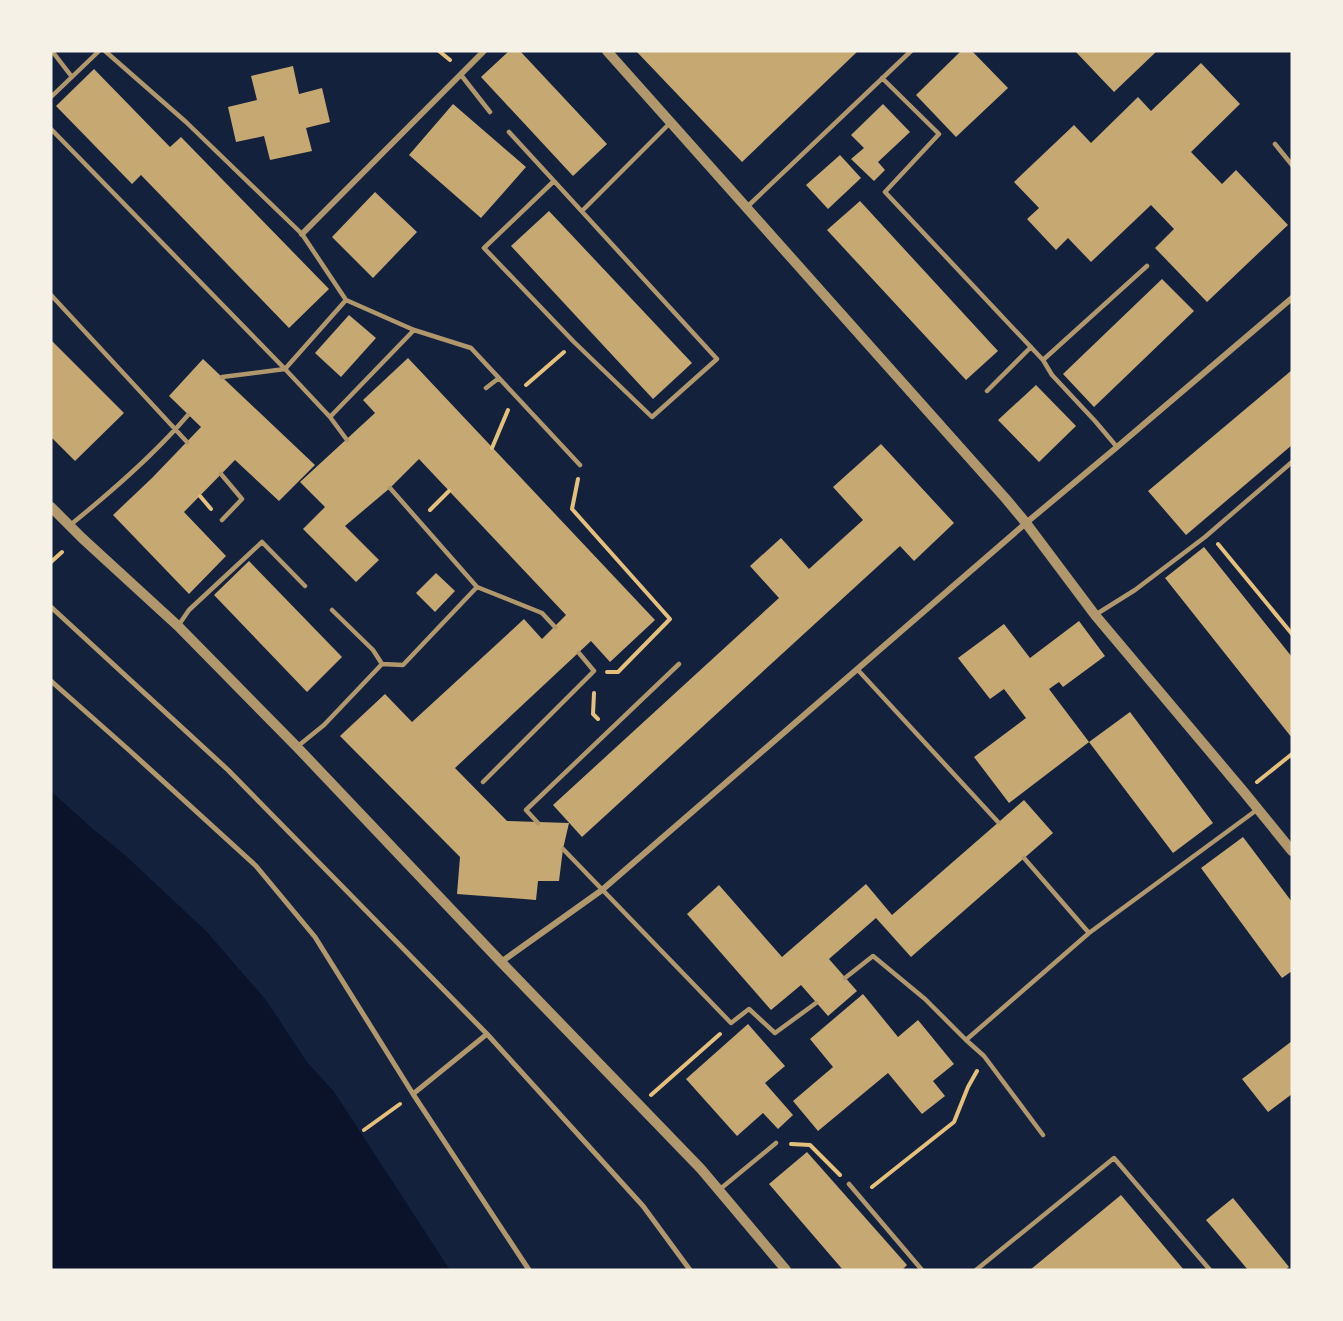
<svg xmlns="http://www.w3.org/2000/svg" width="1343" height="1321" font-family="'Alegreya Sans',sans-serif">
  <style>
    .water { fill: #0b132b }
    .building { fill: #c6a872 }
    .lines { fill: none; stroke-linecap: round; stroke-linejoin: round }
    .path { stroke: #e5c07b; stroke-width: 4 }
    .service { stroke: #b1986c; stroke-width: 4.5 }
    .pedestrian { stroke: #b1986c; stroke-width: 5 }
    .minor { stroke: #b1986c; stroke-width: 6 }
    .tertiary { stroke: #b1986c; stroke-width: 10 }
  </style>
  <rect width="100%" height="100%" fill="#14213d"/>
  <path class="water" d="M 51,791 L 93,829 L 125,855 L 207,932 L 266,1000 L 307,1062 L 335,1093 L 450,1270 L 51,1270 Z"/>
  <path class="building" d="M 509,51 L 520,51 L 607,144 L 573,176 L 481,77 Z
    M 636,51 L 858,51 L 742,162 Z
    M 961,51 L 972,51 L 1008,88 L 956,137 L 916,95 Z
    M 1075,51 L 1157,51 L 1114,92 Z
    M 1201,63 L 1240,104 L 1191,152 L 1222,184 L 1236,170 L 1288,225 L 1207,302 L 1155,248 L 1174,229 L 1151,205 L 1091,262 L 1068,238 L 1056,250 L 1027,219 L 1039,208 L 1014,182 L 1074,125 L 1091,143 L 1138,97 L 1151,111 Z
    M 293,66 L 299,94 L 322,88 L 330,122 L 306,128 L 312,151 L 270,160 L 264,136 L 236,142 L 228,107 L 257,100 L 251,76 Z
    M 94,69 L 170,147 L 181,137 L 329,289 L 289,328 L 141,175 L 132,184 L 56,106 Z
    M 453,104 L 526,167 L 481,218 L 409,155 Z
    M 883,104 L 910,132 L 878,162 L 885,170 L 874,181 L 851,159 L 864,148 L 851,135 Z
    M 840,155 L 861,178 L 828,209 L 806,185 Z
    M 375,192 L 417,232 L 373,278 L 332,237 Z
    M 860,201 L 998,351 L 966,380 L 827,230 Z
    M 549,211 L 692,363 L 653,399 L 511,246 Z
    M 1162,279 L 1194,311 L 1094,407 L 1063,374 Z
    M 349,315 L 376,338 L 341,377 L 315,353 Z
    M 51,340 L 124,413 L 75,461 L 51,437 Z
    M 408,358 L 655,620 L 610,662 L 591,641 L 455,768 L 507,821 L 569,823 L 563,849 L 559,881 L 538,881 L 536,900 L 457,894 L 460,857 L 340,736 L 385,694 L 412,722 L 524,619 L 542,639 L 566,615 L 419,459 L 390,488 L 345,526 L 379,560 L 356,582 L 303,529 L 325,507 L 300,482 L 375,413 L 363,400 Z
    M 203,359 L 315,465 L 279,501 L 235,460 L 184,512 L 226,556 L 189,594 L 113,515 L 152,478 L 201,427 L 169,396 Z
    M 1292,370 L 1292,445 L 1186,535 L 1148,491 Z
    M 1036,385 L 1076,426 L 1039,462 L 998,420 Z
    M 881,444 L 954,523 L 914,561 L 900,546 L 582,837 L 553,805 L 779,598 L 750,566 L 781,538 L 809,569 L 863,520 L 833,487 Z
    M 1204,547 L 1292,657 L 1292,738 L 1165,578 Z
    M 249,561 L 342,657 L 307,692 L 214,595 Z
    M 436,573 L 455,591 L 435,612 L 416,593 Z
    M 1079,621 L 1105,656 L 1063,687 L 1059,682 L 1049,689 L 1089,742 L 1009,803 L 974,757 L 1026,718 L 1004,689 L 990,699 L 958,658 L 1004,624 L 1030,658 Z
    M 1130,712 L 1213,823 L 1173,853 L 1089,742 Z
    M 1024,800 L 1053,833 L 911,957 L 876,918 L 829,959 L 857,991 L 828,1016 L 801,985 L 771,1010 L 687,914 L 719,885 L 782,957 L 866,884 L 892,915 Z
    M 1243,837 L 1292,902 L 1292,971 L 1282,978 L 1201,868 Z
    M 863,994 L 898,1037 L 918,1020 L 954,1064 L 933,1081 L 945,1096 L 922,1114 L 888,1073 L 818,1131 L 793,1101 L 833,1067 L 810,1039 Z
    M 748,1024 L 785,1066 L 765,1083 L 793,1115 L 778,1129 L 763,1113 L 737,1136 L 686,1079 Z
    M 1292,1041 L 1292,1094 L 1268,1112 L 1242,1079 Z
    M 807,1152 L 907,1265 L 902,1270 L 843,1270 L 769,1184 Z
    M 1121,1195 L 1184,1270 L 1030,1270 Z
    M 1233,1198 L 1289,1267 L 1285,1270 L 1248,1270 L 1206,1220 Z"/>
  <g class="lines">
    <path class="path" d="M 439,51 L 450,60
      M 526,385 L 564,352
      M 492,448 L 508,410
      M 578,479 L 572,509 L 670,619 L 618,672 L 607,672
      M 200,496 L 211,509
      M 430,510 L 449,491
      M 1218,544 L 1292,634
      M 51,562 L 62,552
      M 594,693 L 593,714 L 598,719
      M 1257,782 L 1292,754
      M 651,1095 L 720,1034
      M 364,1130 L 400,1104
      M 791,1144 L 810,1145 L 840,1175
      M 872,1187 L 954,1122 L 968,1087 L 977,1071"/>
    <path class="service" d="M 52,51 L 72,77
      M 105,51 L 186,122 L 302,234 L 346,300 L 285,369 L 222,377
      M 461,75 L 490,112
      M 882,78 L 939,134 L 885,192 L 1043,360 L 1052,375 L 1095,421 L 1117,447
      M 51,97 L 99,51
      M 51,129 L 285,369 L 330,417 L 347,440
      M 509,132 L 554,181 L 484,248 L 574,342 L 652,417 L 717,359 L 554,181
      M 1275,144 L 1292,165
      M 748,206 L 911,51
      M 582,211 L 669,124
      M 51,295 L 187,442
      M 346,300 L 414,330 L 471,348 L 580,465
      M 1043,360 L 1147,266
      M 486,388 L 499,378
      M 987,391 L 1031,347
      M 330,417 L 414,330
      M 221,474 L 242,499 L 222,520
      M 69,526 C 111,492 153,456 188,415
      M 477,587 L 542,613 L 555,627
      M 332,610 L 373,650 L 382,664
      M 1095,615 L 1135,590 L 1205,537 L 1292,462
      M 178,626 L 189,610 L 262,542 L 305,586
      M 857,669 L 998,822
      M 298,746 L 324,725 L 382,664 L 403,665 L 477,587 L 390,488
      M 483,782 L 594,671 L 579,653
      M 538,823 L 526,810 L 679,664
      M 563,849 L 731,1023 L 749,1009 L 775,1033 L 816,1003
      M 1089,933 L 1258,809
      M 845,978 L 873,956 L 925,999 L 966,1040 L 1089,933 L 1024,858
      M 966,1040 L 984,1056 L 1043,1135
      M 849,1184 L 922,1270
      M 719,1190 L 776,1143
      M 976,1270 L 1114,1158 L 1210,1270"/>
    <path class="pedestrian" d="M 51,607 L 228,770 L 487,1034 L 643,1206 L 690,1270
      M 51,681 L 130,751 L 256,866 L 315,937 L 413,1094 L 529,1270
      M 413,1094 L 487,1034"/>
    <path class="minor" d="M 302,234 L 484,51
      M 501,962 L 602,890 L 1026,523 L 1117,447 L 1292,298"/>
    <path class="tertiary" d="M 607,51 L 1006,499 L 1026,523 L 1095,615 L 1244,792 L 1292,851
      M 51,507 L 82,538 L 178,626 L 297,747 L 501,962 L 701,1169 L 786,1270"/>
  </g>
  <rect width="1343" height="1321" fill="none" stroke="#f6f1e7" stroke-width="105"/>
</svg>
